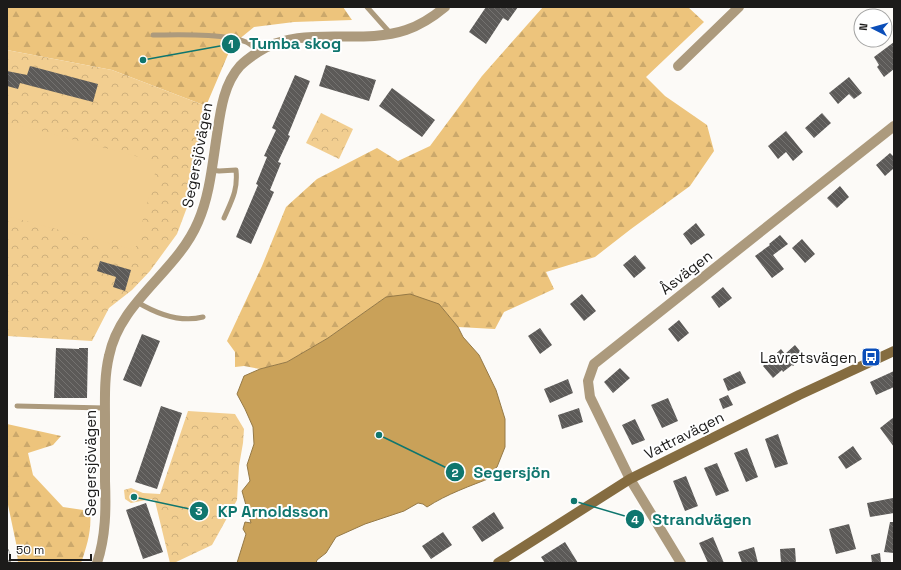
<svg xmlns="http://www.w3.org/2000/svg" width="901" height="570" font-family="'Space Grotesk',sans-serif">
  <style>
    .forest { fill: url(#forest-firs) }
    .park { fill: url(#park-crowns) }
    .garden { fill: #f2ce90 }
    .water { fill: #c9a159; stroke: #957946 }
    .building { fill: url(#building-back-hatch) }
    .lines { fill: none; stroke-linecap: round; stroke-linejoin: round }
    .lane { stroke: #ac9a7d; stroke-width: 5 }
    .street { stroke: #ac9a7d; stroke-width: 10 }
    .secondary { stroke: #856c40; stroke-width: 10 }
    .rail-casing { stroke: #969593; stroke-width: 4.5 }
    .rail { stroke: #fff; stroke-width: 3; stroke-dasharray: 9; stroke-linecap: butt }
    .labels { text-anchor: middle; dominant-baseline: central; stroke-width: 4; stroke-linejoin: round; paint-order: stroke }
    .street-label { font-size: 15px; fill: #1c1b1a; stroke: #fff }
    .poi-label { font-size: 15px; fill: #1c1b1a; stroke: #fff; text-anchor: end }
    .leader { fill: none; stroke: #0f766e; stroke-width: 1.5 }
    .callout-dot { fill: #0f766e; stroke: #fff; stroke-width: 1.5 }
    .mark-label { font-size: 12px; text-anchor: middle; font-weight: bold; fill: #fff }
    .callout-label { font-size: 16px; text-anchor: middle; font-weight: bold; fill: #0f766e; stroke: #fff; stroke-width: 4; stroke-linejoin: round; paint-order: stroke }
  </style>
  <defs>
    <pattern id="forest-firs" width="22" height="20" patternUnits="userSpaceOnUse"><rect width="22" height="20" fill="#edc47c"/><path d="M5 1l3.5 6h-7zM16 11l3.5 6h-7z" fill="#cba86b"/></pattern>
    <pattern id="park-crowns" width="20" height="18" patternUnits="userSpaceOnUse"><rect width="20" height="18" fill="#f2ce90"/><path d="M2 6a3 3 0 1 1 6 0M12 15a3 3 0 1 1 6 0" fill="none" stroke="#cfb07c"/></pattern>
    <pattern id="building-back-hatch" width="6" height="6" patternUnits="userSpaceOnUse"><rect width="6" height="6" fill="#5c5a58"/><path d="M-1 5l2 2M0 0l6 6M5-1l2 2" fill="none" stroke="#747270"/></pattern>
  </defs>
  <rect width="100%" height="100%" fill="#fcfaf7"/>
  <path class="forest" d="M 7,7 L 343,7 L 352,20 L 294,22 L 254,27 L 232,45 L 206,106 L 112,70 L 7,50 Z
    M 543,7 L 688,7 L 704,22 L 646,77 L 665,96 L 707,125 L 714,151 L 690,186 L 631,229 L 595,257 L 546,272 L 554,289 L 504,312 L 495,329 L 458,327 L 439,304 L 386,297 L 328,338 L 287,362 L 260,369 L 244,366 L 235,367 L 235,352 L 227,341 L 262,266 L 286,207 L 317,179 L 377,148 L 398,161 L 430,146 L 482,76 Z
    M 7,424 L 61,436 L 53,445 L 28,453 L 33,475 L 63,507 L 90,511 C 92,529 87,546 81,563 L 18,563 L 16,543 L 7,500 Z"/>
  <path class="park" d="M 7,50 L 112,70 L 206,106 L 192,194 L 177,234 L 150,271 L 132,290 L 109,308 L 92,341 L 7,336 Z
    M 321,113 L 353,129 L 339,159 L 306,143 Z
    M 188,411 L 235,414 L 244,429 L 243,443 L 239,466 L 237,500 L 212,545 L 174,563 L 170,563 L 155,501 L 151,499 L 131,503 L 125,499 L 124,490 L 131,488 L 143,493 L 160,494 Z"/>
  <path class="garden" d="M 7,122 L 158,162 L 135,250 L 7,216 Z"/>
  <path class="water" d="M 410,294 L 439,304 L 458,327 L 463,337 L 479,355 L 496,390 L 505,419 L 505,447 L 497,467 L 493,470 L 493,477 C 470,486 447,494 427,507 L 423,504 L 418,503 L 404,511 L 365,524 L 336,537 L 326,553 L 317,560 L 316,563 L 237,563 L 246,534 L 243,529 L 245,522 L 251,523 L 242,491 L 250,481 L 247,465 L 254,444 L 253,427 L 245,409 L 237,394 L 244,376 L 260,369 L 287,362 L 328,338 L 386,297 Z"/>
  <path class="building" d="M 486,7 L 518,7 L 508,21 L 503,18 L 486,44 L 469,32 Z
    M 894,42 L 894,69 L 884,77 L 877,67 L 879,65 L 874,57 Z
    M 326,65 L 376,80 L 369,101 L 319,86 Z
    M 30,66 L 98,84 L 93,102 L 20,83 L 18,89 L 7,86 L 7,71 L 27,75 Z
    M 295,75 L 310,81 L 288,135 L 290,136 L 278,162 L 281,163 L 270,190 L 274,192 L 251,244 L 236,237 L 258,185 L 256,184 L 267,157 L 264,156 L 276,130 L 272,128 Z
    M 849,77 L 862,93 L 854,99 L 849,94 L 838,104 L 829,93 Z
    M 392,88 L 435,120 L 422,137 L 379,106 Z
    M 822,113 L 831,123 L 814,138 L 805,128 Z
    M 786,131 L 803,152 L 793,161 L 786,152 L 778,159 L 768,146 Z
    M 890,153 L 894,157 L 894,168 L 885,176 L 876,165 Z
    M 840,186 L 849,197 L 837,208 L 827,198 Z
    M 696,223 L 705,235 L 691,245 L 683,234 Z
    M 780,235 L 788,244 L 773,255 L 784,269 L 772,278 L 755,256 L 770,245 L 769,244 Z
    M 802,239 L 815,254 L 805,263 L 792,248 Z
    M 635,255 L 646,268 L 634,278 L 623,265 Z
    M 100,261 L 131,270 L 125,291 L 113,287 L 116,277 L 97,271 Z
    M 723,287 L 732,298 L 719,308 L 711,297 Z
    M 582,294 L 596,311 L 584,321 L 570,304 Z
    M 679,320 L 689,333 L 678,342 L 668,329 Z
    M 540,328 L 552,345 L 540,354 L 528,336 Z
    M 142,334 L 160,341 L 141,387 L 123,380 Z
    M 795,345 L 804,356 L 793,366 L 792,365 L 783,372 L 782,370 L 773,378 L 763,366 L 781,349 L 785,354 Z
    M 56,348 L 79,349 L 79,348 L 88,348 L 87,398 L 54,398 Z
    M 620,368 L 630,378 L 613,393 L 604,382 Z
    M 740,371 L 746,383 L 728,391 L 723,379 Z
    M 894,371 L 894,387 L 876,395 L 870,382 Z
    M 568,379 L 573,393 L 550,403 L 544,389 Z
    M 728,395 L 733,405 L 723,409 L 719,399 Z
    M 668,398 L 678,421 L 662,428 L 651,405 Z
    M 161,406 L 182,413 L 157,489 L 135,482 Z
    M 579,408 L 583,422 L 562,429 L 558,415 Z
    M 894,417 L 894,447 L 880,428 Z
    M 635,419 L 645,440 L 632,445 L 622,425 Z
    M 778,434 L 788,464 L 775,468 L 765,439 Z
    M 853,446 L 862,459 L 846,469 L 838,457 Z
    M 747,448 L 758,477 L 746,482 L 734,453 Z
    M 717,463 L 729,491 L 716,496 L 704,468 Z
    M 686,476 L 698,506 L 685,511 L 673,481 Z
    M 893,498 L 894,513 L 870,517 L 867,503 Z
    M 146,503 L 163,552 L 143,559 L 126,510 Z
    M 494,512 L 504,528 L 482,542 L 472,527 Z
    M 890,522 L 894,522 L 894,553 L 884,552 Z
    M 849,524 L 856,549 L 836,554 L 829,529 Z
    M 443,532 L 452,545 L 431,559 L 422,546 Z
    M 713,537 L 724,563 L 708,563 L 699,543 Z
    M 565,542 L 578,563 L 545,563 L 541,557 Z
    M 754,547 L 758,563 L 742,563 L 738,552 Z
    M 795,548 L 796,563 L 781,563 L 780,549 Z
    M 880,553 L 881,563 L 872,563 L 871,555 Z"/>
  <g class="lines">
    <path class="lane" d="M 367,7 L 391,34
      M 153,35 C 177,35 226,33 246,42 C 251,44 255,49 258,52
      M 212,170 L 219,171 L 236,170 C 238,190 232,200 224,218
      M 137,302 C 157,314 180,323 203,317
      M 17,406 L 105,408"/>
    <path class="street" d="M 678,66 L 739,7
      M 97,563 C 106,536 106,508 105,481 C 105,460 105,440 105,420 C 105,399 104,377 109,356 C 120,301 177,272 198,222 C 209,197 212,168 216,141 C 220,116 222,86 240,66 C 245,61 252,56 258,52 C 301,24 359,46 406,30 C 421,25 433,17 445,7
      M 681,563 L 630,479 L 590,397 L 588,381 L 594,364 L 894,126"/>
    <path class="secondary" d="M 498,563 L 630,479 L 799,395 L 894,351"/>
    <g class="rail-casing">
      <path id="rail" d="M 7,551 L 9,563"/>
    </g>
    <use href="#rail" class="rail"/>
  </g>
  <defs>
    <g id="bus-square" transform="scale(1)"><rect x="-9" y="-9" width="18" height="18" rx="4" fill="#0b4eb9" stroke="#fff"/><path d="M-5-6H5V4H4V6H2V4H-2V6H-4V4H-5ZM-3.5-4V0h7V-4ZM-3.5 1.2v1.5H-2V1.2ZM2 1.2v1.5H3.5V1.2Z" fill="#fff"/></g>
  </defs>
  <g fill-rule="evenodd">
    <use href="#bus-square" x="871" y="357"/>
  </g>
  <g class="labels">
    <g class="street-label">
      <text transform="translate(197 155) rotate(-79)">Segersjövägen</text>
      <text transform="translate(686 272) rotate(-38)">Åsvägen</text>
      <text transform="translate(684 435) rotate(-27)">Vattravägen</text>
      <text transform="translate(90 463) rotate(-90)">Segersjövägen</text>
    </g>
    <g class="poi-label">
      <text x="857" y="357">Lavretsvägen</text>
    </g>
  </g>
  <path class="leader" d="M143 60L231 44M379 435L455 472M134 497L199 511M574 501L635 519"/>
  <g class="callout-dot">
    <circle cx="143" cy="60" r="4"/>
    <circle cx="379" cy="435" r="4"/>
    <circle cx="134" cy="497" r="4"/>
    <circle cx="574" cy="501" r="4"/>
    <circle cx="231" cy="44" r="10"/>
    <circle cx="455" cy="472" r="10"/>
    <circle cx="199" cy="511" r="10"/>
    <circle cx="635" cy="519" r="10"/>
  </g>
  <g class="mark-label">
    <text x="231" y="48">1</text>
    <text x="455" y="477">2</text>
    <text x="199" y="515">3</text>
    <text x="635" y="524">4</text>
  </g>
  <g class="callout-label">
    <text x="295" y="49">Tumba skog</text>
    <text x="512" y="478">Segersjön</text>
    <text x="273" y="517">KP Arnoldsson</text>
    <text x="702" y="525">Strandvägen</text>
  </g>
  <rect width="901" height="570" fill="none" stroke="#1c1b1a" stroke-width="16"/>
  <g transform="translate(873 28) rotate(276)"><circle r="19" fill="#ffffff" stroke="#a4a4a3"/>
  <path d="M0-3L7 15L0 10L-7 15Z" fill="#0b4eb9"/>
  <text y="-6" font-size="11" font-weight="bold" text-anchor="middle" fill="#1c1b1a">N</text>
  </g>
  <path d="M10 554v6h81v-6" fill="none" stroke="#1c1b1a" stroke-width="2"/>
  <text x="16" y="554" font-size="12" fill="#1c1b1a" stroke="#ffffff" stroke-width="3" paint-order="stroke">50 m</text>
</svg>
